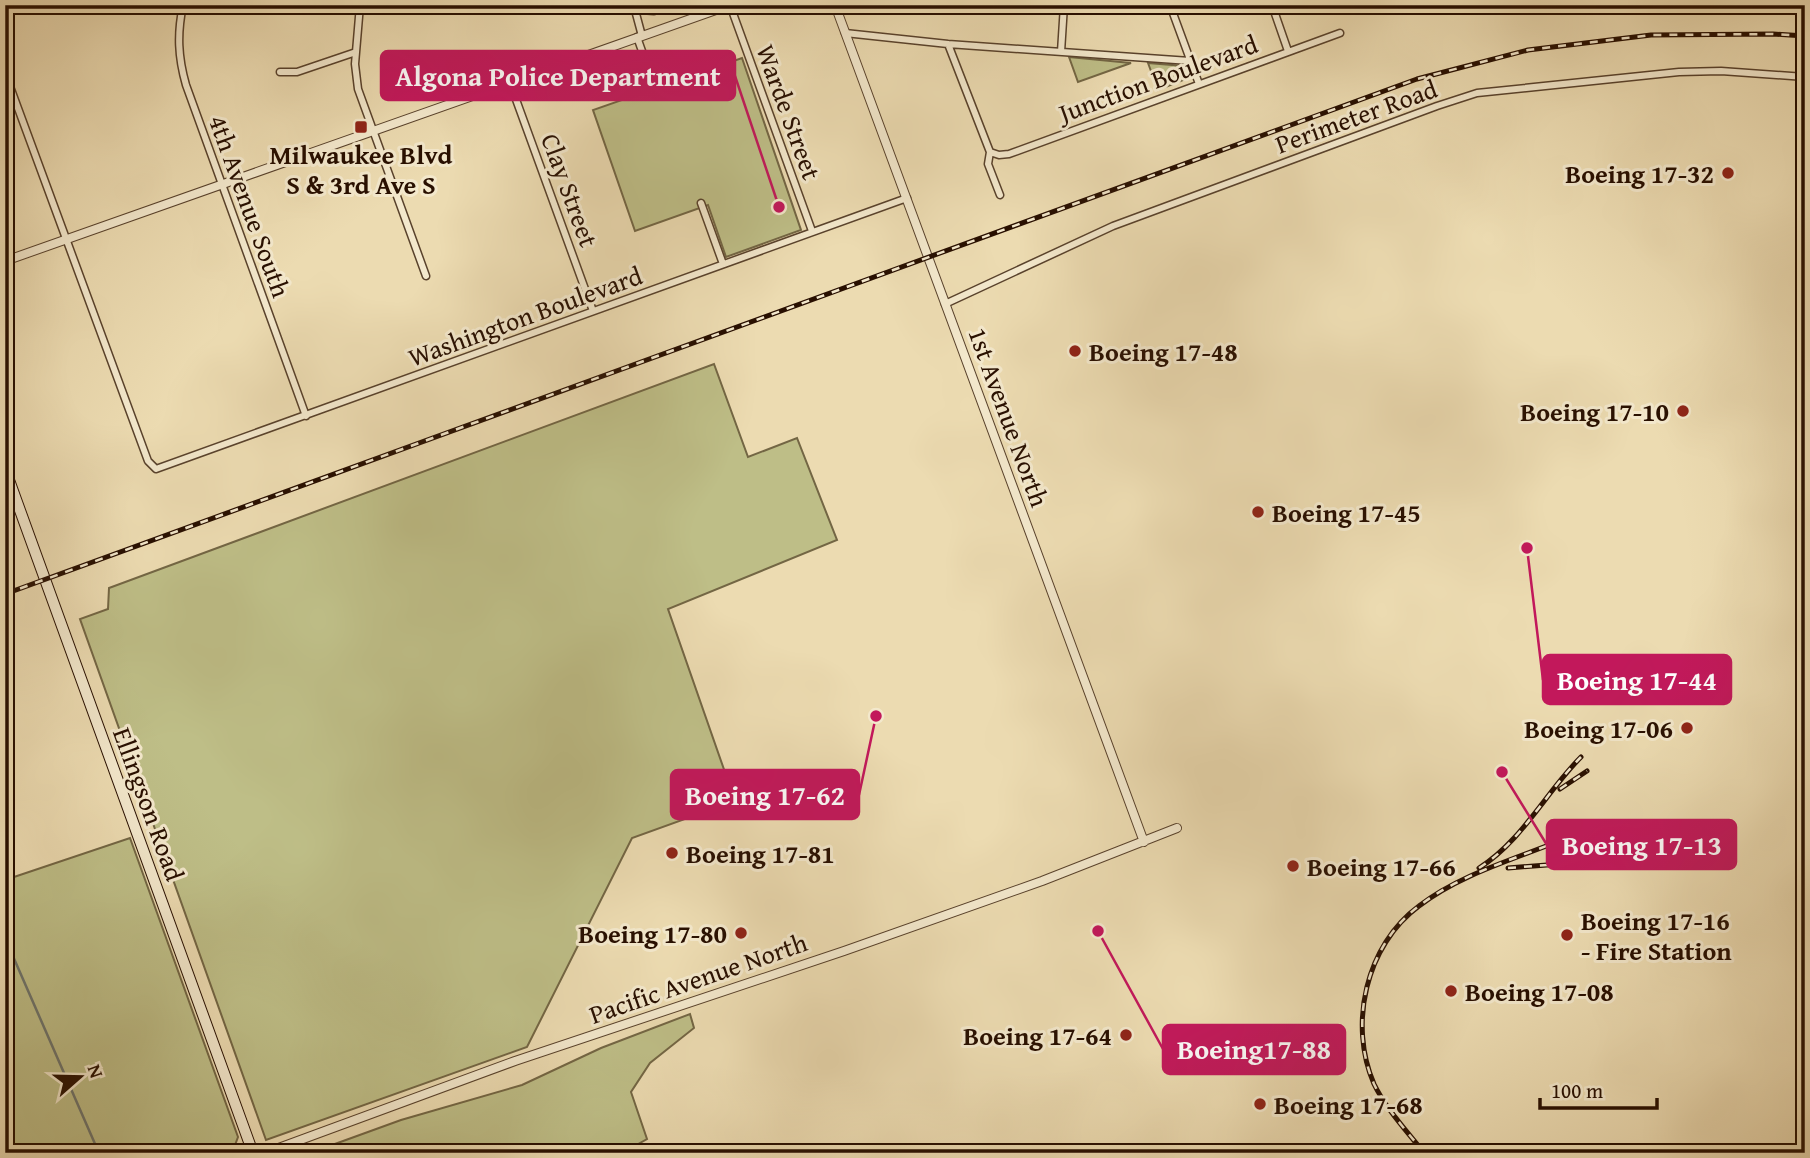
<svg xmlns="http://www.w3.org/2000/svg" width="1810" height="1158" font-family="'Gentium Book Plus',serif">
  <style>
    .green { fill: #bebe87; stroke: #736644; stroke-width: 2 }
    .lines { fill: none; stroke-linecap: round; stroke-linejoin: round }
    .stream { stroke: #6e756d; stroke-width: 2.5 }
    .minor-casing { stroke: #59422c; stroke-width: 9 }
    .tertiary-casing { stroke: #59422c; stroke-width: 10 }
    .secondary-casing { stroke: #280f00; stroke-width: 12 }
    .minor { stroke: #f3e8cc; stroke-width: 6 }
    .tertiary { stroke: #f3e8cc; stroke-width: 8 }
    .secondary { stroke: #f3e8cc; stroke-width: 10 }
    .rail-casing { stroke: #280f00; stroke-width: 5 }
    .rail { stroke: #f3e8cc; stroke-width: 2.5; stroke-dasharray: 8; stroke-linecap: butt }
    .poi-dot { fill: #8f2418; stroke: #f3e8cc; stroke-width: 2.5 }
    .labels { text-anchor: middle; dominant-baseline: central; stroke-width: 6; stroke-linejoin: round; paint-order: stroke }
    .street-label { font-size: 26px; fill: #280f00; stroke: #f3e8cc }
    .poi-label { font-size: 26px; font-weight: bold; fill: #280f00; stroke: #f3e8cc; text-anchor: start }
    .leader { fill: none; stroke: #c2185b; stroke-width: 2.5 }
    .callout-dot { fill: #c2185b; stroke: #f3e8cc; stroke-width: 2.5 }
    .callout { fill: #c2185b; stroke: #c2185b; stroke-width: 2.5 }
    .callout-label { font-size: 28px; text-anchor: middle; font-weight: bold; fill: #fff }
  </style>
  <rect width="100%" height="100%" fill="#ecdbb1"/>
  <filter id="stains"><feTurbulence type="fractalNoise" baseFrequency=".00286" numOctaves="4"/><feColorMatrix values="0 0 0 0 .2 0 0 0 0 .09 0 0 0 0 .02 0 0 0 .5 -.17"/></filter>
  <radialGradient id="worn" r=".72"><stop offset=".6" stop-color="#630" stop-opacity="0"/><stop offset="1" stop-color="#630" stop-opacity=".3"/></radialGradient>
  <path class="green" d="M 1069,57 L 1131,63 L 1078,82 Z
    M 742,58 L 801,230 L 726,257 L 708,205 L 635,231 L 593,110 Z
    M 1148,63 L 1184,66 L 1187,69 L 1188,78 L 1158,90 Z
    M 714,364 L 748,457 L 797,438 L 837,540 L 668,609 L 735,801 L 632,838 L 527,1047 L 266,1140 L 80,619 L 108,609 L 109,588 Z
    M 130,838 L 238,1137 L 232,1153 L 5,1153 L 5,880 Z
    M 690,1014 L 694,1028 L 650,1063 L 631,1092 L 647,1139 L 631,1148 L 586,1153 L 310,1153 L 401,1120 L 522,1085 L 601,1048 Z"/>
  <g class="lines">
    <path class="stream" d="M 5,938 L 99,1153"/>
    <g class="minor-casing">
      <path id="minor" d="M 183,5 C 177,34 178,57 186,85 L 306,416
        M 360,5 L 355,64 L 358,89 L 426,276
        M 573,5 L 654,11
        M 730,5 L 812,231
        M 1170,5 L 1199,84
        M 1272,5 L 1288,51
        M 635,10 L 642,36
        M 845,33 L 948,44 L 1190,61
        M 637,37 L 653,82
        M 948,44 L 990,152 L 988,164 L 1000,195
        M 1061,52 L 1064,5
        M 280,72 L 297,72 L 356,52
        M 5,73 L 148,461 L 156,469 L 907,198
        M 510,83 L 593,311
        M 990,152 L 999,155 L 1009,154 L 1340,33
        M 701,203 L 723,264
        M 945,304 L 1113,226 L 1437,106 L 1477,93 L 1679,72 L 1721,71 L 1805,77"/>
    </g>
    <g class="tertiary-casing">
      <path id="tertiary" d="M 835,5 L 1144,842
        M 5,261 L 730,5
        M 265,1153 L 515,1061 L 844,951 L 1042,881 L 1177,828"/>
    </g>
    <g class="secondary-casing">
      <path id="secondary" d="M 5,469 L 253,1153"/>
    </g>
    <use href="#minor" class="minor"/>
    <use href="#tertiary" class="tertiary"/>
    <use href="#secondary" class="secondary"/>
    <g class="rail-casing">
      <path id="rail" d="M 5,594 L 1417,79 L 1528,50 L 1651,35 L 1773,34 L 1805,36
        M 1560,789 L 1587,771
        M 1479,868 C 1522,841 1546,792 1581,757
        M 1508,868 L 1560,864 L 1604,865 L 1630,859 L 1689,835
        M 1424,1153 C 1407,1131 1386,1109 1374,1084 C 1348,1024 1366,945 1419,906 C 1459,875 1512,860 1559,841"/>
    </g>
    <use href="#rail" class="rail"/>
  </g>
  <g class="poi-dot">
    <rect x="354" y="120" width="14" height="14" rx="3.5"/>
    <circle cx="1728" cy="173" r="7"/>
    <circle cx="1075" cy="351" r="7"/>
    <circle cx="1683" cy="411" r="7"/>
    <circle cx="1258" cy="512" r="7"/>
    <circle cx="1687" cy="728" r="7"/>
    <circle cx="672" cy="853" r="7"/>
    <circle cx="1293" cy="866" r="7"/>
    <circle cx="741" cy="933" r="7"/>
    <circle cx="1567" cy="935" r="7"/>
    <circle cx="1451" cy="991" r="7"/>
    <circle cx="1126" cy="1035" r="7"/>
    <circle cx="1260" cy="1104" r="7"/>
  </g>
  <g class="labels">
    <g class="street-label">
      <text transform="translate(1158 78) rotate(-20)">Junction Boulevard</text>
      <text transform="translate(789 112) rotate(70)">Warde Street</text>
      <text transform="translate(1356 116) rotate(-20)">Perimeter Road</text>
      <text transform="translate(570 190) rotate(70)">Clay Street</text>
      <text transform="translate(250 206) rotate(70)">4th Avenue South</text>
      <text transform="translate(525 316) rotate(-20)">Washington Boulevard</text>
      <text transform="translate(1009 417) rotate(70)">1st Avenue North</text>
      <text transform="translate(149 804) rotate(70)">Ellingson Road</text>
      <text transform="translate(698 978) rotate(-19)">Pacific Avenue North</text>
    </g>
    <g class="poi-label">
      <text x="361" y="154" text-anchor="middle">Milwaukee Blvd<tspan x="361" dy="30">S &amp; 3rd Ave S</tspan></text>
      <text x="1714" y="173" text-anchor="end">Boeing 17-32</text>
      <text x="1089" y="351">Boeing 17-48</text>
      <text x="1669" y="411" text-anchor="end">Boeing 17-10</text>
      <text x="1272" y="512">Boeing 17-45</text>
      <text x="1673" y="728" text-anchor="end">Boeing 17-06</text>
      <text x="686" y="853">Boeing 17-81</text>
      <text x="1307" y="866">Boeing 17-66</text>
      <text x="1581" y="920">Boeing 17-16<tspan x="1581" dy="30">- Fire Station</tspan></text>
      <text x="727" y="933" text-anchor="end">Boeing 17-80</text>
      <text x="1465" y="991">Boeing 17-08</text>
      <text x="1112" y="1035" text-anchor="end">Boeing 17-64</text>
      <text x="1274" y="1104">Boeing 17-68</text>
    </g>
  </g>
  <path class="leader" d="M779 207L735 76M1527 548L1543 680M876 716L859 795M1502 772L1547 845M1098 931L1163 1049"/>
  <g class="callout-dot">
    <circle cx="779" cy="207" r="7"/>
    <circle cx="1527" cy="548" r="7"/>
    <circle cx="876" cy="716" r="7"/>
    <circle cx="1502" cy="772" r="7"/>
    <circle cx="1098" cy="931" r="7"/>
  </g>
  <g class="callout">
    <rect x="381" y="51" width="354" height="49" rx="7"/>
    <rect x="1543" y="655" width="188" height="49" rx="7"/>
    <rect x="671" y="770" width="188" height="49" rx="7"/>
    <rect x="1547" y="820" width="189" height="49" rx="7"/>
    <rect x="1163" y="1025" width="182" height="49" rx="7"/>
  </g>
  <g class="callout-label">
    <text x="558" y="86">Algona Police Department</text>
    <text x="1637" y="690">Boeing 17-44</text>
    <text x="765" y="805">Boeing 17-62</text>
    <text x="1642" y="855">Boeing 17-13</text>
    <text x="1254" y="1059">Boeing17-88</text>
  </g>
  <rect width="1810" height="1158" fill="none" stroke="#ecdbb1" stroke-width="28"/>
  <rect x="7" y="7" width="1796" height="1144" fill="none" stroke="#280f00" stroke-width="3.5"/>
  <rect x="14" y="14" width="1782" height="1130" fill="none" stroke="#280f00" stroke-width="2"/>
  <g transform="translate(80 1077) rotate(70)" stroke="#f3e8cc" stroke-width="5" paint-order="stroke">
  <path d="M0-5L12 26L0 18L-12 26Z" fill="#280f00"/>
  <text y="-10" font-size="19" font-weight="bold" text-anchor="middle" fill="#280f00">N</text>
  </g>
  <path d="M1540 1098v10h117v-10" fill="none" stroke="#280f00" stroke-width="3.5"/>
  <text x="1551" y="1098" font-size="21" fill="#280f00" stroke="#f3e8cc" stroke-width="5" paint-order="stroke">100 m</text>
  <rect width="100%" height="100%" filter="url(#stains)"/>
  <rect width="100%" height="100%" fill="url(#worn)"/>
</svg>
